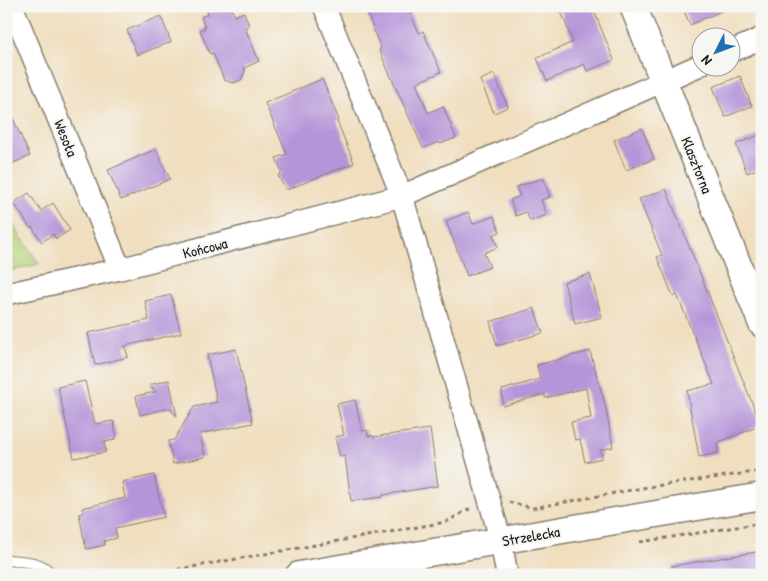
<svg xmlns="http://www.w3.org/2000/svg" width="768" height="581" font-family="'Patrick Hand',sans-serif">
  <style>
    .green { fill: #b5d177; stroke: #68764a }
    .building { fill: #b595d9 }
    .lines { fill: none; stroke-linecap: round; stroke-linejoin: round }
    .service-casing { stroke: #867d6d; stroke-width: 12 }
    .minor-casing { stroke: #867d6d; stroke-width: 24 }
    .tertiary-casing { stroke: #867d6d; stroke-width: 29 }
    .path { stroke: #867d6d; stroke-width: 3; stroke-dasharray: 4 4; stroke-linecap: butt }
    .service { stroke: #fff; stroke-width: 10 }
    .minor { stroke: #fff; stroke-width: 21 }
    .tertiary { stroke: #fff; stroke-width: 26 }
    .labels { text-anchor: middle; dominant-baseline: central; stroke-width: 4.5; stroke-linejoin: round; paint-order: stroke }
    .street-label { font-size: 15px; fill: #1c1c1c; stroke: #f6f6f2 }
  </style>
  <rect width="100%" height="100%" fill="#f6f6f2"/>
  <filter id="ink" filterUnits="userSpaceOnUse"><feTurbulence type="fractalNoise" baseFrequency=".02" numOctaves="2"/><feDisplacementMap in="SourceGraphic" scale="10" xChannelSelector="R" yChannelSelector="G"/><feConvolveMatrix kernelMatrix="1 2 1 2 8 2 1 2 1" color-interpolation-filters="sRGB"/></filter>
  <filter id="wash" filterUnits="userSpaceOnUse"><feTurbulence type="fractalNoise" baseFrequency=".0096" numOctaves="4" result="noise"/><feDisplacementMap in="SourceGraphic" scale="20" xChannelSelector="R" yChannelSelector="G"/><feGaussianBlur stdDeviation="1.12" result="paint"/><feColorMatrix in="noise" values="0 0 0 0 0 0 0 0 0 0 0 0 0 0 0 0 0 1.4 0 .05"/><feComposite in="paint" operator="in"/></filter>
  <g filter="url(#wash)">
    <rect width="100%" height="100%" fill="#f0debe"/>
    <path class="green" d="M 6,214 L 39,264 L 6,272 Z"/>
    <g id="blocks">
      <path class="building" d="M 205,6 L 230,6 L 235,16 L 244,12 L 249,26 L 245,28 L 259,61 L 244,68 L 245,71 L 241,80 L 233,83 L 224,80 L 213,53 L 210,54 L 200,30 L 205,28 L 201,17 L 208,14 Z
        M 364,6 L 407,6 L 419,33 L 423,31 L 441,72 L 416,83 L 428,113 L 443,106 L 456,138 L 440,144 L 439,142 L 423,148 L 379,50 L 381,49 Z
        M 559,6 L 592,6 L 614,60 L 587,71 L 584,64 L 547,81 L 537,58 L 573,42 Z
        M 682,6 L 732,6 L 690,25 Z
        M 161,16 L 171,42 L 137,55 L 127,30 Z
        M 494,74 L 508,107 L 494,113 L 480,80 Z
        M 740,76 L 752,106 L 725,117 L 713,87 Z
        M 322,79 L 339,120 L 337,121 L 354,163 L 286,190 L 278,176 L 281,173 L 281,170 L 276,158 L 287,154 L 265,103 Z
        M 6,103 L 30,156 L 6,166 Z
        M 642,128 L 654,159 L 626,170 L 614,140 Z
        M 762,134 L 762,167 L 747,173 L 736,144 Z
        M 156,149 L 170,179 L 121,200 L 108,170 Z
        M 543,178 L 550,197 L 541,200 L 547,215 L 530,221 L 526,212 L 516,216 L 510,200 L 520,196 L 516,187 Z
        M 666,189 L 761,425 L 717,443 L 718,453 L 699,457 L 687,391 L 714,384 L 677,295 L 673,296 L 657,257 L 662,255 L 639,199 Z
        M 29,193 L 41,211 L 53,203 L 70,230 L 56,239 L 53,234 L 42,242 L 32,227 L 30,228 L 14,203 Z
        M 468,212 L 473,224 L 494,216 L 500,232 L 493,235 L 498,247 L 484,253 L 490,267 L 467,276 L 446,221 Z
        M 590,274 L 602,317 L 575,324 L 564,282 Z
        M 171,295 L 181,333 L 125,346 L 128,357 L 95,365 L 88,333 L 149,320 L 145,301 Z
        M 534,308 L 543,333 L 497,346 L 490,322 Z
        M 236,349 L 253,423 L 200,434 L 205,457 L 173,464 L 168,441 L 174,440 L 194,407 L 217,402 L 207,355 Z
        M 590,351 L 605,405 L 613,447 L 600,450 L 602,458 L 585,462 L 580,439 L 575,440 L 571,422 L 591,418 L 586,388 L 545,398 L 545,394 L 503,406 L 502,390 L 540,379 L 537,365 Z
        M 169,380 L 177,416 L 170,408 L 140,415 L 136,396 L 156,392 L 149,385 Z
        M 85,381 L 95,424 L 113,421 L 117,437 L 114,438 L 115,440 L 104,442 L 106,452 L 74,458 L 58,387 Z
        M 355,400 L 362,431 L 367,430 L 368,436 L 372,435 L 373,437 L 430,429 L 438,486 L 383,495 L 383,497 L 351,501 L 345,456 L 340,457 L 335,437 L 344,435 L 337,404 Z
        M 154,475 L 164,517 L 115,528 L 117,538 L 104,541 L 105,545 L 86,549 L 79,514 L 83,513 L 82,508 L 125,498 L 122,482 Z
        M 762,551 L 762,570 L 737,575 L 673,575 L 672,566 Z"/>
    </g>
  </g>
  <g filter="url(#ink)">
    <use href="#blocks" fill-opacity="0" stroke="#867d6d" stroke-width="1"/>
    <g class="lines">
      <g class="service-casing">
        <path id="service" d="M 6,560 C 21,561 43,561 52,575"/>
      </g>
      <g class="minor-casing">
        <path id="minor" d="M 12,6 L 120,269
          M 324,6 L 402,196 L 501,541 L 507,575
          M 730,52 L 762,38
          M 6,294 L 120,269 L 402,196 L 700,65"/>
      </g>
      <g class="tertiary-casing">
        <path id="tertiary" d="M 633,6 L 762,324
          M 299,575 L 762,496"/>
      </g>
      <path class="path" d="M 509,502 L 533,508 L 648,487 L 762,471
        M 640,542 L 762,523
        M 146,575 L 446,522 L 471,508"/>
      <use href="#service" class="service"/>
      <use href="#minor" class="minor"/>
      <use href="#tertiary" class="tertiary"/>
    </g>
  </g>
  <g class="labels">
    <g class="street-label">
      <text transform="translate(66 138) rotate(68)">Wesoła</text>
      <text transform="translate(697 165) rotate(68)">Klasztorna</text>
      <text transform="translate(205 248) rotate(-14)">Końcowa</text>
      <text transform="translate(531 536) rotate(-10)">Strzelecka</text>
    </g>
  </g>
  <rect width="768" height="581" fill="none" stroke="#f6f6f2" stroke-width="25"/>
  <g transform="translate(716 52) rotate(228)"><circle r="24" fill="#f6f6f2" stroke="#9f9f9c"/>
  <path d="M0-4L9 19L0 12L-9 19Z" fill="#1f6fb2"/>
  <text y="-8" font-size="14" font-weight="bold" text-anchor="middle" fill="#1c1c1c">N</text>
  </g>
</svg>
